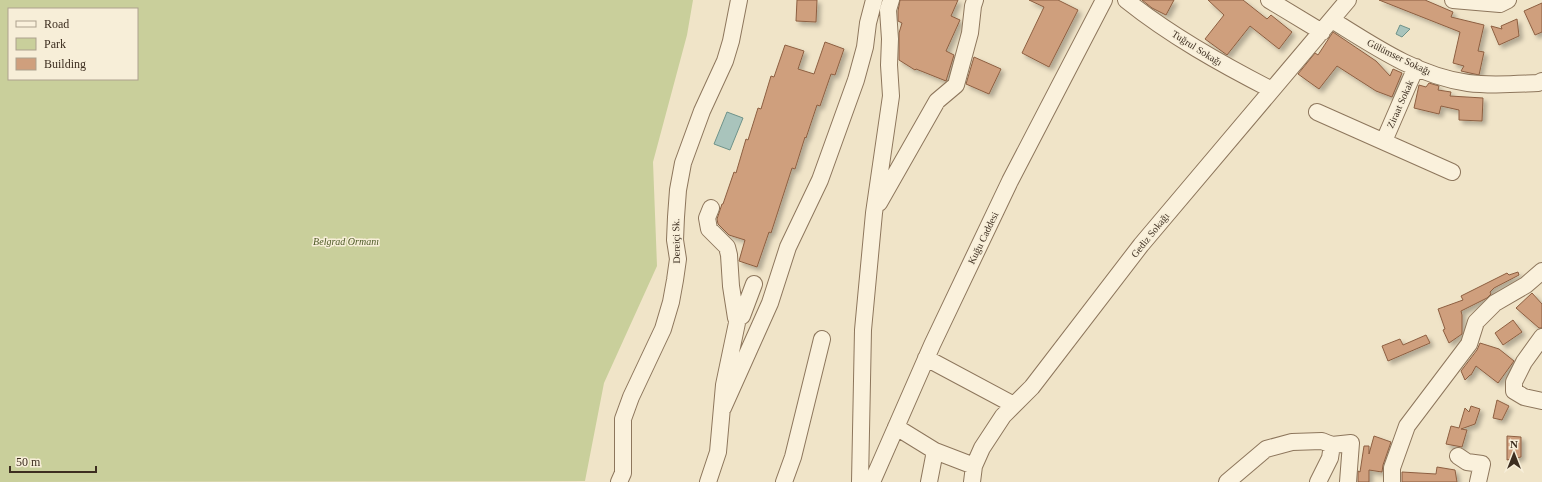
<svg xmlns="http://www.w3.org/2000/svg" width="1542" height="482" font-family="'Times New Roman',serif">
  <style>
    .green { fill: #c9cf9b; fill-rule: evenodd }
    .water { fill: #a9c4bc; stroke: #6f938a }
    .building { fill: #cf9f7d; stroke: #8d5f41; filter: url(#shadow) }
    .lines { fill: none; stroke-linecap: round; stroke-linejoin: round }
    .minor-casing { stroke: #8d765c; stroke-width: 18 }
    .minor { stroke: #faf1dc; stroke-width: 16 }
    .labels { text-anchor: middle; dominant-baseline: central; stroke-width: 3; stroke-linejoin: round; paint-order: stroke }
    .street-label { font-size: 10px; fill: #3d2e20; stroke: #f7eed8 }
    .park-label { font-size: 10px; font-style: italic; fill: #4d5a26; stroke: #f7eed8 }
  </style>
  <defs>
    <filter id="shadow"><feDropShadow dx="3.5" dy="3.5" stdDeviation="2" flood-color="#0004"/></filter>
  </defs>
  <rect width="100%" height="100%" fill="#f0e4c8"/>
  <path class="green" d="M 0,0 L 693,0 L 687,35 L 653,162 L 657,266 L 604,383 L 585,481 L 0,482 ZM 9,9 L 137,9 L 137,79 L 9,79 Z"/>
  <path class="water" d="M 1400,25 L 1410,29 L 1402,37 L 1396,34 Z
    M 727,112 L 743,118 L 730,150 L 714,144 Z"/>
  <path class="building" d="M 797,0 L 817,0 L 816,22 L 796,21 Z
    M 900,0 L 958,0 L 951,16 L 960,20 L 946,51 L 954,55 L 946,81 L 916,69 L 915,70 L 899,60 L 899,33 L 902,23 L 898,21 L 898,11 Z
    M 1029,0 L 1058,0 L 1078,10 L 1049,67 L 1022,53 L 1044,7 Z
    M 1142,0 L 1174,0 L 1166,15 L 1152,8 Z
    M 1208,0 L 1243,0 L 1267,19 L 1271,15 L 1292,32 L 1279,49 L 1250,26 L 1227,55 L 1205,39 L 1224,15 Z
    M 1379,0 L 1425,0 L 1453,12 L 1451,17 L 1484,25 L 1478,51 L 1484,52 L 1479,75 L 1461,71 L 1464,66 L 1453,63 L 1460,32 Z
    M 1542,3 L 1542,32 L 1535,35 L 1524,11 Z
    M 1517,19 L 1519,36 L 1499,45 L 1491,26 L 1502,29 L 1501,26 Z
    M 1333,32 L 1376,61 L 1390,76 L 1393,69 L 1402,73 L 1392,97 L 1376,91 L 1337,66 L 1319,89 L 1298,74 L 1315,53 L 1318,55 Z
    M 825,42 L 844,49 L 835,75 L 831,74 L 820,106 L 817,105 L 806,138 L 805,137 L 795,169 L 792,168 L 771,233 L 769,232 L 757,267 L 739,261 L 745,240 L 729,235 L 718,224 L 717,219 L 722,204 L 723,204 L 734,172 L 736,173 L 746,139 L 748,140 L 758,108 L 761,109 L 771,76 L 774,77 L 785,45 L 804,51 L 798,69 L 814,74 Z
    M 974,57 L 1001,69 L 989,94 L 966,84 Z
    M 1429,83 L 1439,86 L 1438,90 L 1451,92 L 1450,96 L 1483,98 L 1482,121 L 1459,120 L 1459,110 L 1441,106 L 1439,114 L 1414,108 L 1419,85 L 1426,87 Z
    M 1518,272 L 1519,275 L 1494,288 L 1490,292 L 1491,294 L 1487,298 L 1461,311 L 1462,315 L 1462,334 L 1449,343 L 1443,330 L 1445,329 L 1438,309 L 1463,300 L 1461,296 L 1507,273 L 1509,275 Z
    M 1532,293 L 1542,304 L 1542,328 L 1539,328 L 1516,308 Z
    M 1513,320 L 1522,332 L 1503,345 L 1495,333 Z
    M 1426,335 L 1430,343 L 1388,361 L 1382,346 L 1400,339 L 1403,345 Z
    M 1480,343 L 1499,349 L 1514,361 L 1498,383 L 1476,366 L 1471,375 L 1470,375 L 1465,380 L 1461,371 L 1477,350 Z
    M 1497,400 L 1509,406 L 1502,420 L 1493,418 Z
    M 1471,406 L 1480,409 L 1475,424 L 1461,429 L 1467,430 L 1462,447 L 1446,444 L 1451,426 L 1459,428 L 1465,408 L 1469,412 Z
    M 1374,436 L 1391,442 L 1383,465 L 1382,472 L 1369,470 L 1369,482 L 1358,482 L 1358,471 L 1360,472 L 1364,446 L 1369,446 L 1369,454 Z
    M 1507,436 L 1521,437 L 1521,457 L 1507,460 Z
    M 1437,467 L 1455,470 L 1457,482 L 1402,482 L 1402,472 L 1436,474 Z"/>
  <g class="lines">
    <g class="minor-casing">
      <path id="minor" d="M 1126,0 C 1171,36 1221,64 1272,90
        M 1269,0 L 1322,32
        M 1453,0 L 1500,4 L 1508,0
        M 1332,20 C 1374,46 1417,76 1468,83 C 1491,86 1515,84 1538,83 L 1542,81
        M 1317,112 L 1452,172
        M 1384,141 L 1416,67
        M 879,203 L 937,101 L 956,85 L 970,33 L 973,6 L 975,0
        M 738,318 L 742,316 L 754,284
        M 1542,337 L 1524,362 L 1514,382 L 1514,391 L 1524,397 L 1542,401
        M 926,358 L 1014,405
        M 723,408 L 770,303 L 788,247 L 820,180 L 856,80 L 865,47 L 868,23 L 874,0
        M 896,427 L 935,451 L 974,466
        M 1332,445 L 1351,443 L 1348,482
        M 1458,456 L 1467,462 L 1482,464 L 1478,482
        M 619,482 L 623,473 L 623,419 L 631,397 L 663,329 L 671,302 L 675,280 L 678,259 L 675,240 L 676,217 L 678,190 L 683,163 L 702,111 L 725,61 L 731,41 L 739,0
        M 708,482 L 718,452 L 724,385 L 738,318 L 736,318 L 731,286 L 729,255 L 727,247 L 709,229 L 707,218 L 711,208
        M 784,482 L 793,457 L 822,339
        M 860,482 L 863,330 L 874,213 L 891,96 L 889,65 L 890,39 L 888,10 L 891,0
        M 872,482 L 932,345 L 1010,181 L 1104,0
        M 929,482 L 935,451
        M 972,482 L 974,466 L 982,448 L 1003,416 L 1032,387 L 1141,245 L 1348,0
        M 1227,482 L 1266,449 L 1292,442 L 1322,441 L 1332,445
        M 1318,482 L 1330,458 L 1332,445
        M 1392,482 L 1392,468 L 1407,426 L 1469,344 L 1476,322 L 1495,303 L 1526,285 L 1542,271"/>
    </g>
    <use href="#minor" class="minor"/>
  </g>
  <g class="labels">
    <g class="street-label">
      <text transform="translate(1197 48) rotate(32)">Tuğrul Sokağı</text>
      <text transform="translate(1399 57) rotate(26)">Gülümser Sokağı</text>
      <text transform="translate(1400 104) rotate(-66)">Ziraat Sokak</text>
      <text transform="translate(1150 235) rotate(-51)">Gediz Sokağı</text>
      <text transform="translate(983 238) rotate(-64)">Kuğu Caddesi</text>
      <text transform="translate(676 241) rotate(-91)">Dereiçi Sk.</text>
    </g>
    <g class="park-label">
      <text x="346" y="241">Belgrad Ormanı</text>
    </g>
  </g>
  <rect x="8" y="8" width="130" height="72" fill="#f7eed8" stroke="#ada18e"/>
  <rect x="16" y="21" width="20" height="6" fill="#faf1dc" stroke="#ada18e"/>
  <text x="44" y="28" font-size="12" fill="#3d2e20">Road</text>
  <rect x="16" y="38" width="20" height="12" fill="#c9cf9b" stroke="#ada18e"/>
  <text x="44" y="48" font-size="12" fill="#3d2e20">Park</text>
  <rect x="16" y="58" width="20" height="12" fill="#cf9f7d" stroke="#ada18e"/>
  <text x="44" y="68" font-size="12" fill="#3d2e20">Building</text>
  <g transform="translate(1514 454)" stroke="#f7eed8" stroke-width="3" paint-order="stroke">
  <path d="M0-3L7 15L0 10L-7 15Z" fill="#3d2e20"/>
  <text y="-6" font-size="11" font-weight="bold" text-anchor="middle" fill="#3d2e20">N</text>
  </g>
  <path d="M10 466v6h86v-6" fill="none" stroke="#3d2e20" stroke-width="2"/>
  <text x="16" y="466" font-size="12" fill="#3d2e20" stroke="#f7eed8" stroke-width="3" paint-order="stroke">50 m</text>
</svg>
